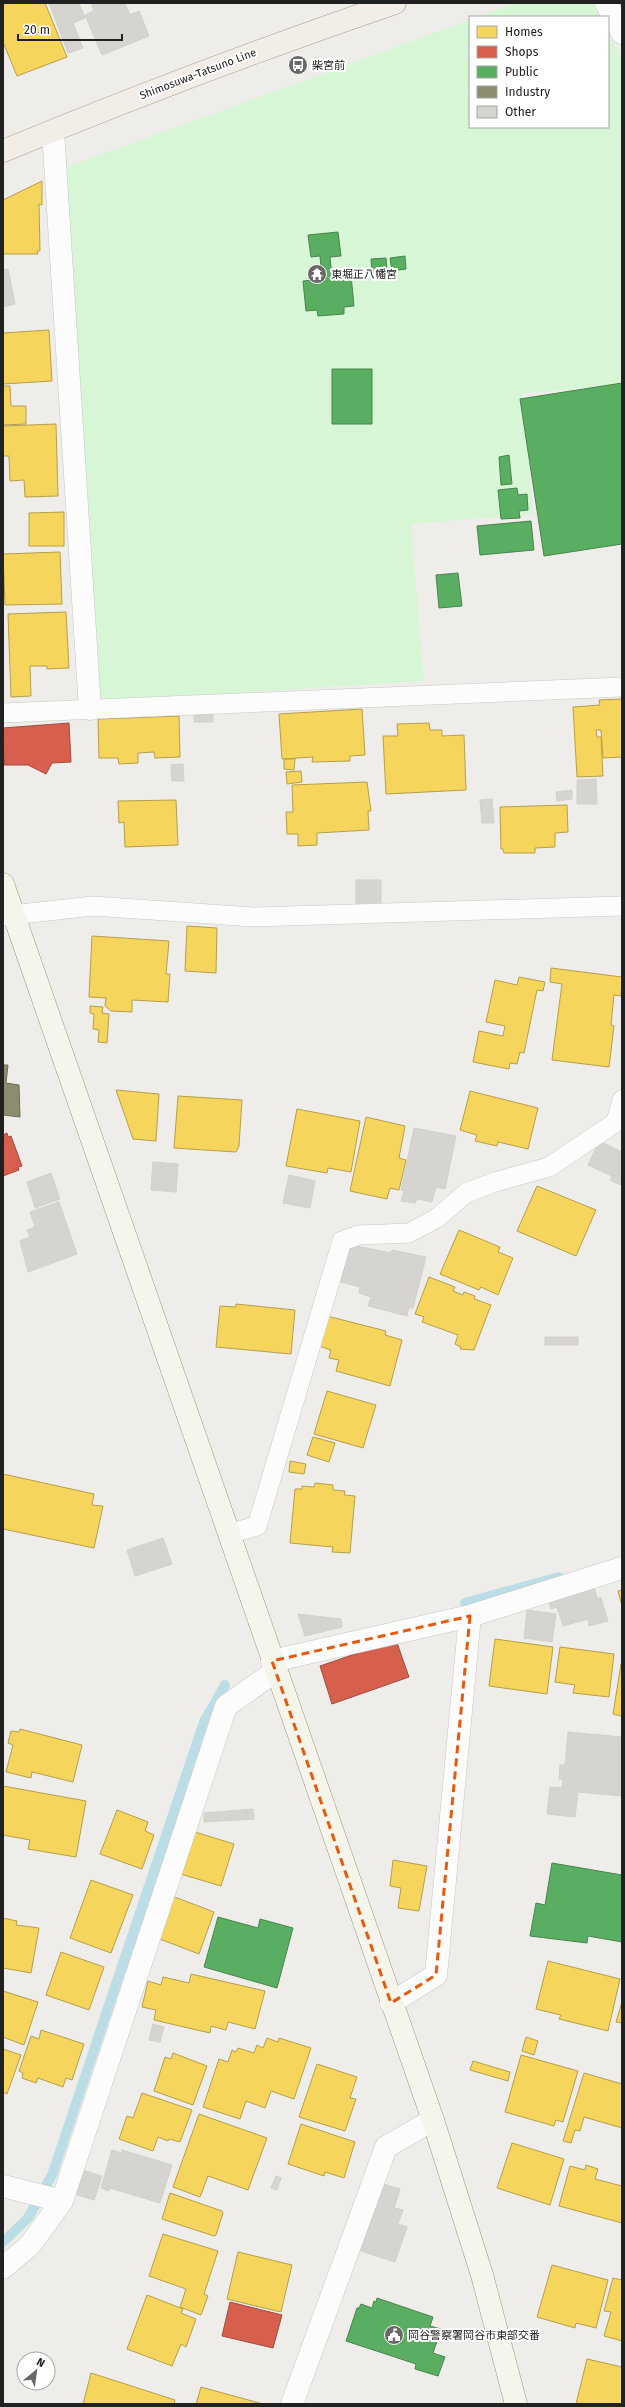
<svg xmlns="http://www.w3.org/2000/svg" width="625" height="2407" font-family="'Fira Sans','Noto Sans JP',sans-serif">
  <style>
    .park { fill: #d7f6d6 }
    .homes { fill: #f6d55c; stroke: #b69f4a }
    .shops { fill: #d6604d; stroke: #a04d40 }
    .public { fill: #5aae61; stroke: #49844e }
    .industry { fill: #8c8c6e; stroke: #6c6c57 }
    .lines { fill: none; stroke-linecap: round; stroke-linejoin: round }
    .stream { stroke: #bbdde5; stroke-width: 10 }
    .building { fill: #d6d4d1; stroke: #d3cfcb }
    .lane-casing { stroke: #c8c7c6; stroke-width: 20 }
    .street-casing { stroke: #c8c7c6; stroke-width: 23 }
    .secondary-casing { stroke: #999a80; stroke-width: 23 }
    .primary-casing { stroke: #a69b86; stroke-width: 23 }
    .lane { stroke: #fdfcfc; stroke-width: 19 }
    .street { stroke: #fdfcfc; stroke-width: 22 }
    .secondary { stroke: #f5f5ec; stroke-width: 22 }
    .primary { stroke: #f2ede6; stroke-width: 22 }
    .marked { fill: none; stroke: #e8590c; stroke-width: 3; stroke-dasharray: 8 5; stroke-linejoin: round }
    .labels { text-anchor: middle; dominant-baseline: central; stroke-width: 4; stroke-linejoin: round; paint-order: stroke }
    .poi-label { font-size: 11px; fill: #212121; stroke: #fff; text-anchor: start }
    .street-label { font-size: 11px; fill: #212121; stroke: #fff }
  </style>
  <rect width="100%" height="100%" fill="#efedea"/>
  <path class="park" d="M 515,3 L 593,3 L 600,17 L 477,17 Z
    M 470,20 L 470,127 L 608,127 L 608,32 L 622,59 L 622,385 L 523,393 L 533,514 L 411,524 L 424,681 L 107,701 L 95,692 L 67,167 Z"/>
  <path class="homes" d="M 3,3 L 45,3 L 67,57 L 17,76 L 3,42 Z
    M 42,181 L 42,205 L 39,204 L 40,251 L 37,251 L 38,254 L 3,254 L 3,200 Z
    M 49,330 L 52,381 L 3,384 L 3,333 Z
    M 3,386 L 10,386 L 11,406 L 26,406 L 26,424 L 3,425 Z
    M 56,424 L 58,496 L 25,497 L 24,480 L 10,481 L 9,456 L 3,456 L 3,426 Z
    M 64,512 L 64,546 L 29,546 L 29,513 Z
    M 60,552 L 62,604 L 5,605 L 3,554 Z
    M 66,612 L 69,668 L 47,669 L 47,666 L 30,666 L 31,696 L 11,697 L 8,614 Z
    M 622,699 L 622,757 L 603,758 L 601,730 L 596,730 L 597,737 L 601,737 L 603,776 L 577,777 L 573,707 L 600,705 L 599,700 Z
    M 362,709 L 365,755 L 350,756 L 350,761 L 312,762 L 313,757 L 282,759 L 279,714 Z
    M 179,716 L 180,757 L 155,758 L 154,752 L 138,753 L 138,763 L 119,764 L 118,758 L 99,758 L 98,719 Z
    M 429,723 L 430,730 L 442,730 L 442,736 L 464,735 L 466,790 L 386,794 L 383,736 L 398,736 L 397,724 Z
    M 284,759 L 295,759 L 294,770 L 284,769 Z
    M 301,771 L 302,782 L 287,784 L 286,772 Z
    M 367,782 L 371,811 L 368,811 L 369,830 L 317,833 L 317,845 L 298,846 L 298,834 L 287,834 L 286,812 L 293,812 L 292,785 Z
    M 176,800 L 178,845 L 125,847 L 124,822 L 119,823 L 118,801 Z
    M 567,805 L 568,832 L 555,833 L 555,847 L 535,848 L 535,853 L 504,853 L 503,849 L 501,849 L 500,807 Z
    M 187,926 L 217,928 L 216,973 L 185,971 Z
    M 92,936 L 169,941 L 166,974 L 170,974 L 168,1002 L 132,1000 L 132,1012 L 111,1011 L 105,1006 L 106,998 L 89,997 Z
    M 551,968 L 622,977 L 621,996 L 614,995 L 611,1025 L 614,1026 L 609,1067 L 552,1060 L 562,984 L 550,982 Z
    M 519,977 L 545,982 L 543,991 L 537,990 L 524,1053 L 520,1052 L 517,1064 L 510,1063 L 509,1069 L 473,1062 L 479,1031 L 503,1036 L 505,1026 L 486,1022 L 495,980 L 517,985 Z
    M 90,1006 L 103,1007 L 102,1013 L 109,1014 L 107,1043 L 98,1042 L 99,1030 L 93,1029 L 94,1014 L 90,1013 Z
    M 116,1090 L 159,1094 L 156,1141 L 133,1139 Z
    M 470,1091 L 538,1108 L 528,1149 L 498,1142 L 497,1146 L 475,1141 L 477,1135 L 460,1130 Z
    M 178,1096 L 242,1100 L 239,1146 L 236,1152 L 174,1148 Z
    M 297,1109 L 360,1121 L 351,1172 L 328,1168 L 327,1173 L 286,1166 Z
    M 366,1117 L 405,1126 L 399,1158 L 406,1160 L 399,1190 L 390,1188 L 387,1199 L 350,1191 Z
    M 537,1186 L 596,1210 L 576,1256 L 517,1231 Z
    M 459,1230 L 500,1247 L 498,1252 L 513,1258 L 498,1295 L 481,1287 L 479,1290 L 440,1274 Z
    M 429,1277 L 455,1287 L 453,1291 L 463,1295 L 464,1292 L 475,1296 L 474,1299 L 491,1305 L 474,1350 L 460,1349 L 461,1347 L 455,1344 L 458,1335 L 422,1322 L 424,1317 L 415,1314 Z
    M 236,1304 L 295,1310 L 291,1354 L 216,1347 L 220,1306 L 236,1307 Z
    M 327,1316 L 386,1331 L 385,1335 L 402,1340 L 390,1386 L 336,1371 L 339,1360 L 329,1358 L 331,1350 L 319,1346 Z
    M 327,1391 L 376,1405 L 363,1448 L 314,1434 Z
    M 313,1437 L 335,1443 L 329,1462 L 307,1455 Z
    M 290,1461 L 306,1464 L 304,1474 L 289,1472 Z
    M 3,1474 L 94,1494 L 92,1505 L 103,1506 L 94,1548 L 3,1529 Z
    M 315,1483 L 333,1485 L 333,1490 L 345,1491 L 344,1495 L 355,1496 L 350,1553 L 332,1552 L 333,1547 L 290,1543 L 295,1489 L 302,1489 L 302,1486 L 314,1487 Z
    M 622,1590 L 622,1606 L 618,1591 Z
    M 495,1639 L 553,1647 L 547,1694 L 489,1686 Z
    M 560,1647 L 614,1654 L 609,1697 L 573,1693 L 575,1685 L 555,1682 Z
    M 621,1664 L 622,1664 L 622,1716 L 613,1714 Z
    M 20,1729 L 82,1745 L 73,1782 L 32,1772 L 31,1778 L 6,1772 L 13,1745 L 8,1743 L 11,1731 L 19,1732 Z
    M 3,1786 L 86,1801 L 76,1857 L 28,1849 L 30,1840 L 3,1835 Z
    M 117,1810 L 148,1822 L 145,1831 L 154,1835 L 142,1869 L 100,1854 Z
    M 195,1832 L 234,1844 L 221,1886 L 177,1873 Z
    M 393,1860 L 427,1866 L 419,1911 L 398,1908 L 401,1888 L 390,1886 Z
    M 91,1880 L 133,1895 L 111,1953 L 70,1938 Z
    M 172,1896 L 214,1912 L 199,1954 L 157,1938 Z
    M 3,1918 L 17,1921 L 16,1925 L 39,1928 L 31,1973 L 3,1968 Z
    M 61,1952 L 104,1967 L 89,2010 L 46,1995 Z
    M 548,1961 L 620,1979 L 608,2031 L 559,2019 L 561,2015 L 536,2009 Z
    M 191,1974 L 265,1991 L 255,2029 L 228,2022 L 226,2030 L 211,2026 L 210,2033 L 154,2020 L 156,2010 L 142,2007 L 148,1981 L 161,1985 L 163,1977 L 189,1983 Z
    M 3,1991 L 38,2002 L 24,2045 L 3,2037 Z
    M 622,2002 L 622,2023 L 616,2022 Z
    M 41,2030 L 84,2044 L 72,2080 L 66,2078 L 63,2087 L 38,2078 L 36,2083 L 22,2078 L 23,2073 L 19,2071 L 31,2036 L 39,2039 Z
    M 526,2037 L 538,2041 L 534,2055 L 522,2051 Z
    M 267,2038 L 278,2042 L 279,2038 L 311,2048 L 294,2099 L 271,2091 L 265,2108 L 246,2101 L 240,2119 L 203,2107 L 219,2059 L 228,2062 L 232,2050 L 236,2052 L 238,2048 L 254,2053 L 257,2045 L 263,2048 Z
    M 3,2049 L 21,2055 L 7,2094 L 3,2092 Z
    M 173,2053 L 207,2066 L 193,2105 L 154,2091 L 165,2057 L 171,2059 Z
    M 521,2055 L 578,2071 L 563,2122 L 556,2120 L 554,2126 L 505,2112 Z
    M 473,2061 L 510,2072 L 508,2081 L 470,2070 Z
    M 317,2064 L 357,2077 L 350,2098 L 356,2099 L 345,2131 L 299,2117 Z
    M 584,2073 L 622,2084 L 622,2128 L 584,2117 L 580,2131 L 575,2130 L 571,2143 L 563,2141 Z
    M 142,2093 L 192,2110 L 180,2142 L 169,2139 L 168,2141 L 158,2137 L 153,2151 L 119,2139 L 127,2116 L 133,2118 Z
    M 199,2114 L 267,2138 L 248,2190 L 208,2176 L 200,2197 L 173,2187 Z
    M 301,2124 L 355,2142 L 344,2178 L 325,2172 L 324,2176 L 288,2164 Z
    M 512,2143 L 564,2159 L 550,2205 L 497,2188 Z
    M 586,2165 L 598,2169 L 595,2179 L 622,2186 L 622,2223 L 559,2206 L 570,2166 L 585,2170 Z
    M 170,2193 L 222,2211 L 223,2213 L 216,2235 L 214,2236 L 162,2219 Z
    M 163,2234 L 218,2251 L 204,2294 L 208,2296 L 201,2315 L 180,2307 L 186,2289 L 149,2276 Z
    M 238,2252 L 292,2265 L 281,2312 L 227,2299 Z
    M 552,2265 L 608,2280 L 596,2328 L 576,2323 L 575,2328 L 537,2317 Z
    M 613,2278 L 622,2280 L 622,2341 L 604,2336 L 611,2312 L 604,2311 Z
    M 147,2295 L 183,2309 L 181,2313 L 196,2319 L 186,2347 L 181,2344 L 172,2366 L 127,2349 Z
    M 587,2359 L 622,2367 L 622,2404 L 576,2404 Z
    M 91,2373 L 175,2400 L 174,2404 L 83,2404 Z
    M 201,2387 L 263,2404 L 196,2404 Z"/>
  <path class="shops" d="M 69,723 L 71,762 L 52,763 L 46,774 L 28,765 L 4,765 L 3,728 Z
    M 7,1133 L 8,1137 L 11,1136 L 22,1166 L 18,1167 L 19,1170 L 3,1176 L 3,1135 Z
    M 396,1640 L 409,1677 L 332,1704 L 320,1666 Z
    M 230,2302 L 282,2315 L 273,2348 L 222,2336 Z"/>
  <path class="public" d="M 338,232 L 341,256 L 330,257 L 332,277 L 351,275 L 354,306 L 344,307 L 344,314 L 318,316 L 317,310 L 306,311 L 303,281 L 322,279 L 320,256 L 311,257 L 308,235 Z
    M 405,256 L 406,269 L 392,271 L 390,258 Z
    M 386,258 L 387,270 L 372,273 L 371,259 Z
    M 332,369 L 372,369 L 372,424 L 332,424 Z
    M 622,383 L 622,544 L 544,556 L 520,399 Z
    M 509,455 L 512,484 L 501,485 L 499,457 Z
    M 517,488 L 518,495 L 527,494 L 528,510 L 519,511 L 520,518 L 501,519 L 498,490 Z
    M 531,521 L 534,550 L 480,555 L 477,526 Z
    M 458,573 L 462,606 L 439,608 L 436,575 Z
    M 552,1863 L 622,1875 L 622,1942 L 588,1936 L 587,1943 L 530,1936 L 536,1903 L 545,1905 Z
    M 218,1917 L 258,1928 L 260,1919 L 293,1928 L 277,1988 L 204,1967 Z
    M 377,2298 L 433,2317 L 430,2326 L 441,2329 L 433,2353 L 445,2357 L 438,2376 L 415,2369 L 416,2364 L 346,2341 L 357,2308 L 359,2308 L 361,2304 L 372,2308 L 374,2301 L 376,2302 Z"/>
  <path class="industry" d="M 3,1061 L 3,1065 L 8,1065 L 6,1083 L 19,1085 L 20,1117 L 3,1115 Z"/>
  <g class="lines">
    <path class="stream" d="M 465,1603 L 559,1577
      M 3,2242 L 28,2218 L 52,2175 L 204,1722 L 225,1685"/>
  </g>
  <path class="building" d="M 49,3 L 79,3 L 85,18 L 73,23 L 83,48 L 68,53 Z
    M 91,3 L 125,3 L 130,15 L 139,11 L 149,36 L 102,55 L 85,15 L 94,11 Z
    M 8,269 L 15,304 L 3,307 L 3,270 Z
    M 194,713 L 213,713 L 213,722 L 194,722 Z
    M 183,764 L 184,781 L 172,781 L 171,765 Z
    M 596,779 L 597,804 L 577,804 L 577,780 Z
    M 572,790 L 572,799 L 557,801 L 556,792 Z
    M 492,799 L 494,823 L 482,823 L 480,800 Z
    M 356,880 L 381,880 L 381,907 L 356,907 Z
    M 414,1128 L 456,1136 L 445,1189 L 436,1187 L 432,1202 L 417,1199 L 415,1203 L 401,1201 L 404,1191 L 401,1190 Z
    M 599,1141 L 622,1152 L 622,1180 L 620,1185 L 610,1180 L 612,1176 L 588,1165 Z
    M 153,1162 L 178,1164 L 176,1192 L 151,1190 Z
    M 51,1173 L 60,1199 L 35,1208 L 27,1182 Z
    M 289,1175 L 315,1181 L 310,1208 L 283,1203 Z
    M 59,1202 L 77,1254 L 28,1272 L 20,1241 L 30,1237 L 27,1230 L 35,1227 L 30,1212 Z
    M 356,1246 L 391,1253 L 392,1250 L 426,1257 L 413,1308 L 409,1307 L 407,1316 L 368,1306 L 371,1297 L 359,1293 L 360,1287 L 341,1282 L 349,1249 Z
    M 545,1337 L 578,1337 L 578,1345 L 545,1345 Z
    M 163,1538 L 172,1564 L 135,1576 L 127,1550 Z
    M 594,1587 L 597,1598 L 601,1598 L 608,1621 L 589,1626 L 588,1619 L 563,1626 L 557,1607 L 551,1609 L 548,1598 Z
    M 527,1610 L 556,1614 L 552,1642 L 524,1638 Z
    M 298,1614 L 341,1619 L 342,1627 L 305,1636 Z
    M 568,1732 L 622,1737 L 622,1796 L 578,1792 L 575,1817 L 547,1814 L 550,1787 L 562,1788 L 563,1779 L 559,1779 L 560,1765 L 565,1765 Z
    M 253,1809 L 254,1819 L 204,1822 L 204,1813 Z
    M 153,2024 L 164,2027 L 160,2042 L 149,2040 Z
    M 112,2150 L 122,2153 L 122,2150 L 172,2165 L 160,2203 L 110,2188 L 109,2191 L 101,2188 Z
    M 79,2169 L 102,2176 L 94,2200 L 71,2193 Z
    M 276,2176 L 281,2178 L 277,2190 L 271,2188 Z
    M 379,2183 L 400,2189 L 394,2208 L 403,2210 L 398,2224 L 407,2227 L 395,2262 L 358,2250 Z"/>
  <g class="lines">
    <g class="lane-casing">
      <path id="lane" d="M 3,713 L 622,687
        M 3,916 L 93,906 L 253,917 L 622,906
        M 228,1534 L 257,1526 L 342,1241 L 359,1235 L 409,1233 L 437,1218 L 466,1193 L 495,1182 L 549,1167 L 616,1122 L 622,1100"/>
    </g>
    <g class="street-casing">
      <path id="street" d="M 606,3 L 622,33
        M 53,131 L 90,709
        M 272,1661 L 470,1616
        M 391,2003 L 436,1975 L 470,1616 L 622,1568
        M 3,2186 L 62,2201
        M 3,2268 L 30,2245 L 62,2201 L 226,1706 L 276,1671
        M 292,2404 L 386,2147 L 433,2120"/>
    </g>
    <g class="secondary-casing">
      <path id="secondary" d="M 3,884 L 433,2120 L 482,2275 L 516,2404"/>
    </g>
    <g class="primary-casing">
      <path id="primary" d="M 3,151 C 132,98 263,48 395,3"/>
    </g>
    <use href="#lane" class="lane"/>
    <use href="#street" class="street"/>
    <use href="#secondary" class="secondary"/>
    <use href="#primary" class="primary"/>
  </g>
  <path class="marked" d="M 470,1616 L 436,1975 L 391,2003 L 272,1661 Z"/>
  <defs>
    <g id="bus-disc" transform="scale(1)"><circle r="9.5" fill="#696867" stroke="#fff"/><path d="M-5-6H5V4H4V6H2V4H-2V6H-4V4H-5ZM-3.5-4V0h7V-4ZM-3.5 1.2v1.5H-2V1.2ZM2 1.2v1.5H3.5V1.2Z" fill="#fff"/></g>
    <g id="temple-disc" transform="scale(1)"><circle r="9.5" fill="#696867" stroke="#fff"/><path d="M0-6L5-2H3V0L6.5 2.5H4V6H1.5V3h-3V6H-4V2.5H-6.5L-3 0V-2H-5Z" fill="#fff"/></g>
    <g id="civic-disc" transform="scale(1)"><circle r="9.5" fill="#696867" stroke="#fff"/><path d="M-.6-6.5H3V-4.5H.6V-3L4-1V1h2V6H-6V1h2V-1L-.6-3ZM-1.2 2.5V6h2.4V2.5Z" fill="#fff"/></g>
  </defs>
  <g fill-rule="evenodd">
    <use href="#bus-disc" x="298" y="65"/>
    <use href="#temple-disc" x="317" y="274"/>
    <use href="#civic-disc" x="394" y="2335"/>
  </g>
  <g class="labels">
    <g class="poi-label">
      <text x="312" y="65">柴宮前</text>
      <text x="331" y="274">東堀正八幡宮</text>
      <text x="408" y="2335">岡谷警察署岡谷市東部交番</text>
    </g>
    <g class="street-label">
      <text transform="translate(198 74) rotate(-21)">Shimosuwa-Tatsuno Line</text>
    </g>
  </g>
  <rect width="625" height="2407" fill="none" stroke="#212121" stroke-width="8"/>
  <rect x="469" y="16" width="140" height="112" fill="#ffffff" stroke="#a6a6a6"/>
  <rect x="477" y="26" width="20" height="12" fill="#f6d55c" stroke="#a6a6a6"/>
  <text x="505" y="36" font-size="12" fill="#212121">Homes</text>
  <rect x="477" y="46" width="20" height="12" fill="#d6604d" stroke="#a6a6a6"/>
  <text x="505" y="56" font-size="12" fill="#212121">Shops</text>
  <rect x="477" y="66" width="20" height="12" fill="#5aae61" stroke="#a6a6a6"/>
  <text x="505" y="76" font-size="12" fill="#212121">Public</text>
  <rect x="477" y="86" width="20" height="12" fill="#8c8c6e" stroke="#a6a6a6"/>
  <text x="505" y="96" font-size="12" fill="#212121">Industry</text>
  <rect x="477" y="106" width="20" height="12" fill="#d6d4d1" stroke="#a6a6a6"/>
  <text x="505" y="116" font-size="12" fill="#212121">Other</text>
  <g transform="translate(36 2371) rotate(29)"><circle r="19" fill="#ffffff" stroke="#a6a6a6"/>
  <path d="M0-3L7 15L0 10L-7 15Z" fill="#696867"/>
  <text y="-6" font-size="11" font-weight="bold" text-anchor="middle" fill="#212121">N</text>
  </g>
  <path d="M18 34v6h104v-6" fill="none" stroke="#212121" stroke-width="2"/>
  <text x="24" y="34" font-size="12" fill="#212121" stroke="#ffffff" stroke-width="3" paint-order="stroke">20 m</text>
</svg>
